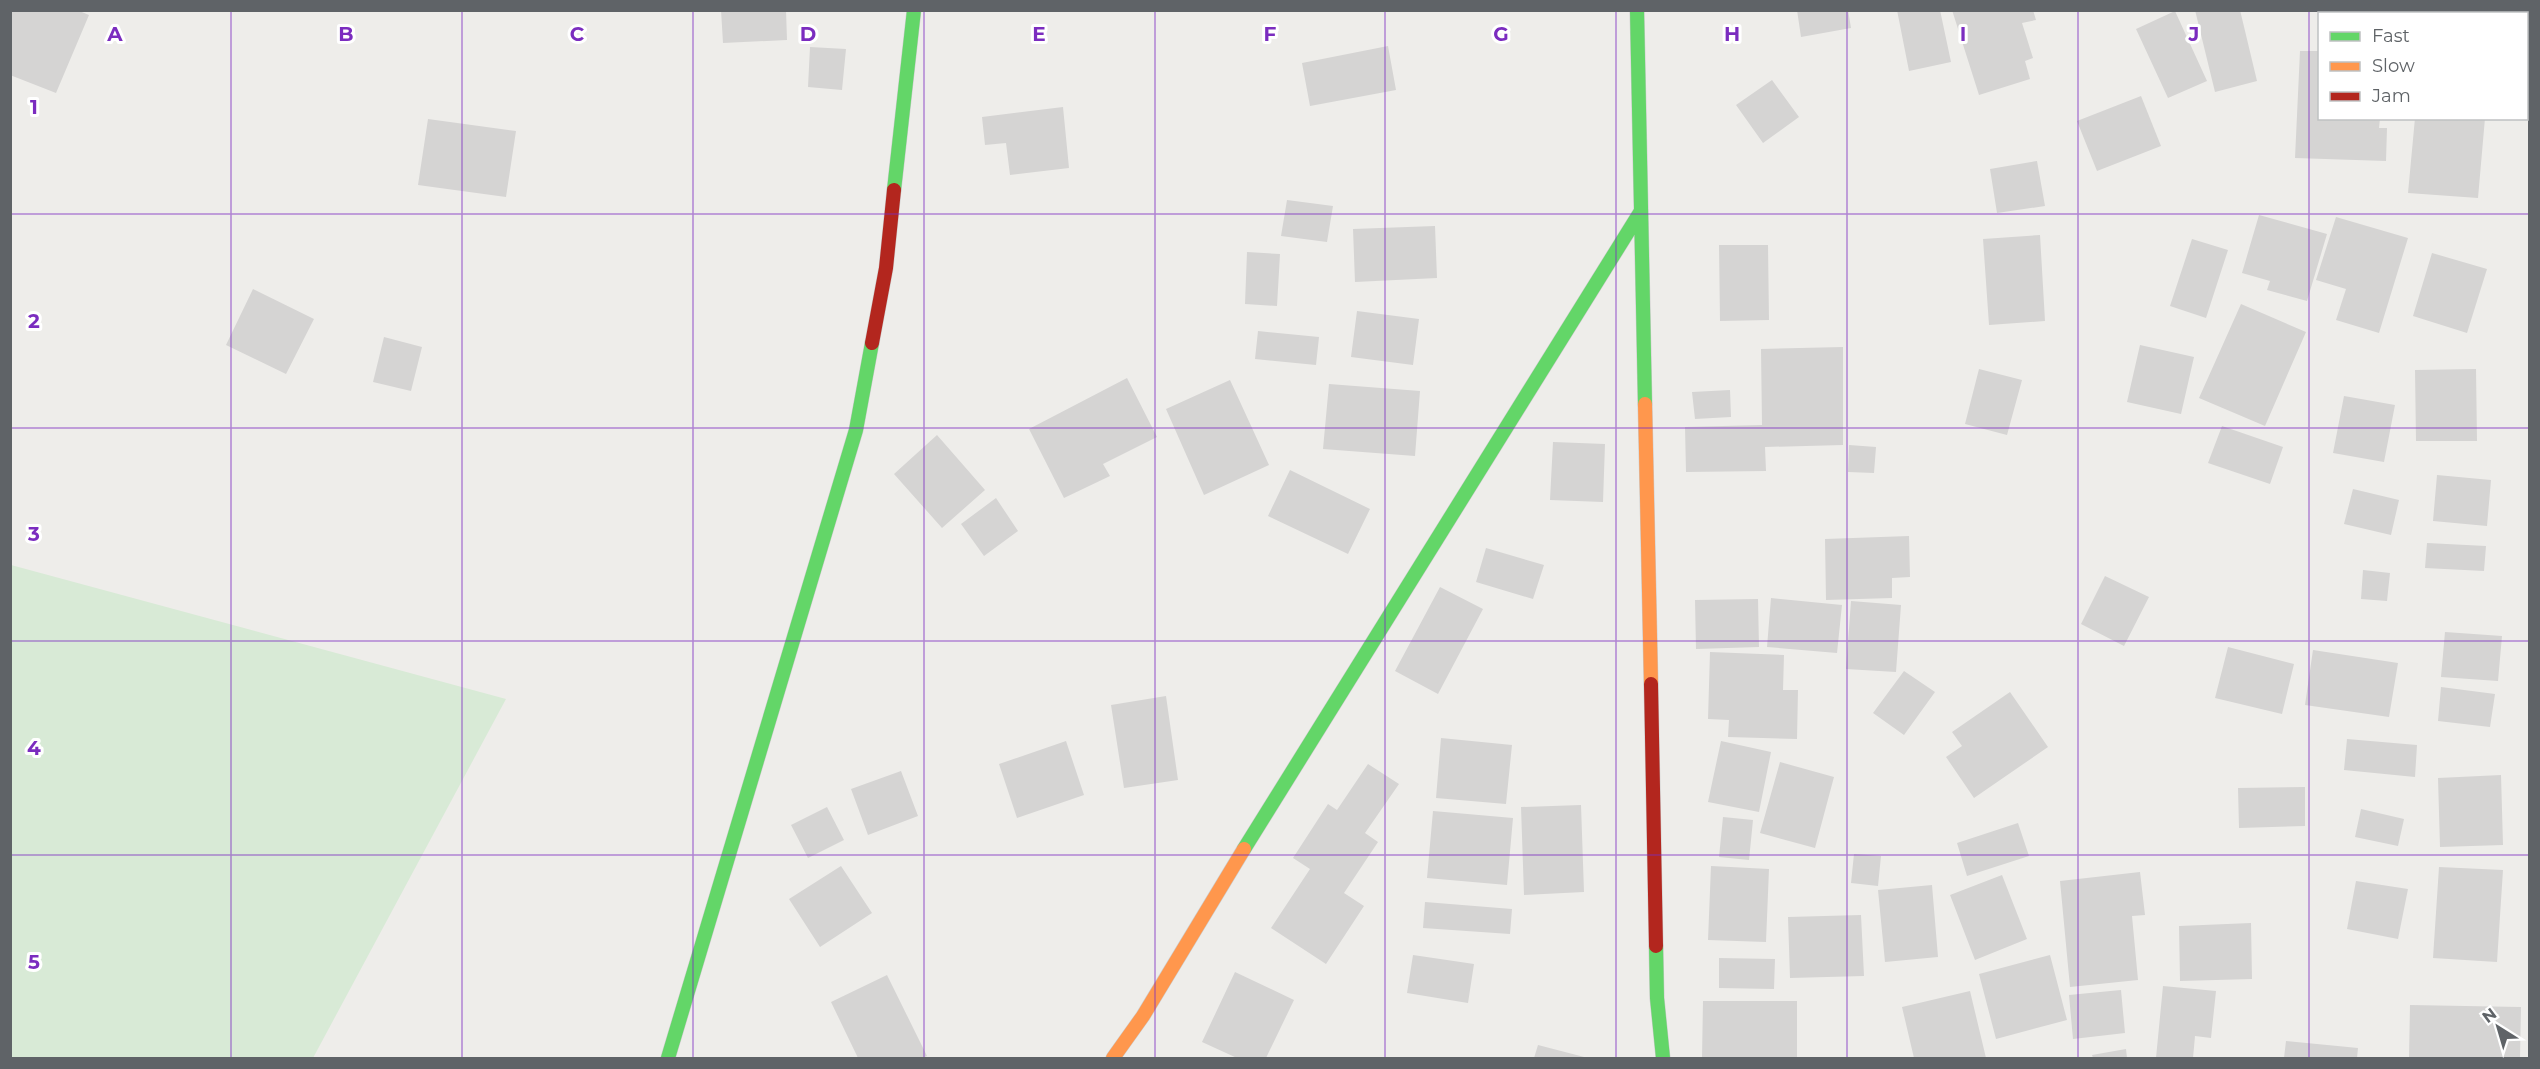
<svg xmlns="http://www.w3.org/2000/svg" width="2540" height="1069" font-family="Montserrat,sans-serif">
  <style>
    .green { fill: #d8ead6 }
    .building { fill: #d5d4d3 }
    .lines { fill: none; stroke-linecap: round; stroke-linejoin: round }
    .fast-casing { stroke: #cbcbcb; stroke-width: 15 }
    .slow-casing { stroke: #cbcbcb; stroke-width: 15 }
    .jam-casing { stroke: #cbcbcb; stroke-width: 15 }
    .fast { stroke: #63d668; stroke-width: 14 }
    .slow { stroke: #ff974d; stroke-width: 14 }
    .jam { stroke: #b3261e; stroke-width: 14 }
    .grid { fill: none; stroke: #7b2cbf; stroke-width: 1.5; stroke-opacity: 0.55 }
    .grid-label { font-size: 20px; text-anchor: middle; font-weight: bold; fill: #7b2cbf; stroke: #fff; stroke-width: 6; stroke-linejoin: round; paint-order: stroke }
  </style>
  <rect width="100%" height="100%" fill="#eeedea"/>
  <path class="green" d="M 11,565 L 506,699 L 313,1058 L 11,1058 Z"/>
  <path class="building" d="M 10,10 L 77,10 L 89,15 L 56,93 L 10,75 Z
    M 721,10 L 786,10 L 787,40 L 723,43 Z
    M 1797,10 L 1848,10 L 1851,28 L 1801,37 Z
    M 1897,10 L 1940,10 L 1951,62 L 1909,71 Z
    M 1952,10 L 2033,10 L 2036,20 L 2022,23 L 2033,58 L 2025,61 L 2030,79 L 1979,95 Z
    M 2195,10 L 2240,10 L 2257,81 L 2215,92 Z
    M 2326,10 L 2384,10 L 2384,14 L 2325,14 Z
    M 2432,10 L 2492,10 L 2492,14 L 2432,14 Z
    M 2175,11 L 2207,81 L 2168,98 L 2136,29 Z
    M 1388,46 L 1396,90 L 1310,106 L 1302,63 Z
    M 810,47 L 846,49 L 842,90 L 808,87 Z
    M 2300,51 L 2320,51 L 2320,118 L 2380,118 L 2379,128 L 2387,128 L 2386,161 L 2295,158 Z
    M 1772,80 L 1799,117 L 1763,143 L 1736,105 Z
    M 2141,96 L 2161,146 L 2097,171 L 2077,121 Z
    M 1063,107 L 1069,168 L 1010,175 L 1006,143 L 985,145 L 982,117 Z
    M 2415,118 L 2485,118 L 2478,198 L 2408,193 Z
    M 428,119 L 516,131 L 506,197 L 418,185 Z
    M 2037,161 L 2045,206 L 1997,213 L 1990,169 Z
    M 1287,200 L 1333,206 L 1327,242 L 1281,236 Z
    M 2259,215 L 2327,234 L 2307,301 L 2267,290 L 2270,281 L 2242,273 Z
    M 2336,217 L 2408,238 L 2379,333 L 2336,320 L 2346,289 L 2316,280 Z
    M 1435,226 L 1437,278 L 1355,282 L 1353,229 Z
    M 2040,235 L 2045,321 L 1989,325 L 1983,239 Z
    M 2192,239 L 2228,250 L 2206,318 L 2170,306 Z
    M 1719,245 L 1768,245 L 1769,320 L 1720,321 Z
    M 1247,252 L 1280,254 L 1277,306 L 1245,304 Z
    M 2432,253 L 2487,269 L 2467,333 L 2413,316 Z
    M 253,289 L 314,319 L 286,374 L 226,345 Z
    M 2241,304 L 2306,332 L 2265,426 L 2199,398 Z
    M 1357,311 L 1419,319 L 1413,365 L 1351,357 Z
    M 1258,331 L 1319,337 L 1316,365 L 1255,359 Z
    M 384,337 L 422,347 L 411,391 L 373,382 Z
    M 2140,345 L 2194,357 L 2181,414 L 2127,402 Z
    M 1843,347 L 1843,445 L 1765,447 L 1766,471 L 1686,472 L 1685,427 L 1762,425 L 1761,349 Z
    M 1979,369 L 2022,380 L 2007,435 L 1965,424 Z
    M 2476,369 L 2477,441 L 2416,441 L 2415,370 Z
    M 1127,378 L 1157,437 L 1103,464 L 1110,476 L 1064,498 L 1029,429 Z
    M 1230,380 L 1269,465 L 1204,495 L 1166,409 Z
    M 1329,384 L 1420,391 L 1415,456 L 1323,449 Z
    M 1730,390 L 1731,417 L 1695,419 L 1692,392 Z
    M 2344,396 L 2395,405 L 2384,462 L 2333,453 Z
    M 2222,426 L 2283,447 L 2270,484 L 2208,463 Z
    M 937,435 L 985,490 L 942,528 L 894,474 Z
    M 1553,442 L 1605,444 L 1603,502 L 1550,500 Z
    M 1849,445 L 1876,447 L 1874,473 L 1848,472 Z
    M 1290,470 L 1370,509 L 1348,554 L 1268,516 Z
    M 2437,475 L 2491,480 L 2487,526 L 2433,521 Z
    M 2353,489 L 2399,500 L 2391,535 L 2344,524 Z
    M 996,498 L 1018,531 L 984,556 L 961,524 Z
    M 1909,536 L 1910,577 L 1892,578 L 1892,598 L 1826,600 L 1825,539 Z
    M 2427,543 L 2486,546 L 2484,571 L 2425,568 Z
    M 1486,548 L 1544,565 L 1533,599 L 1476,582 Z
    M 2363,570 L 2390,573 L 2387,601 L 2361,599 Z
    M 2105,576 L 2149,597 L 2124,646 L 2081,624 Z
    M 1440,587 L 1483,609 L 1438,694 L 1395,671 Z
    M 1771,598 L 1842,605 L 1837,653 L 1767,647 Z
    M 1758,599 L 1759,647 L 1696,649 L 1695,600 Z
    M 1851,601 L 1901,605 L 1896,672 L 1846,669 Z
    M 2445,632 L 2502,636 L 2498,681 L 2441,677 Z
    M 2228,647 L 2294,664 L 2282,714 L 2215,698 Z
    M 2313,650 L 2398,663 L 2389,717 L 2305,705 Z
    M 1710,652 L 1784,655 L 1783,690 L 1798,690 L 1797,739 L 1728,737 L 1729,720 L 1708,719 Z
    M 1904,671 L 1935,692 L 1904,735 L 1873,713 Z
    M 2441,687 L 2495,694 L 2490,727 L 2438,721 Z
    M 2010,692 L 2048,747 L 1974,798 L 1946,757 L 1962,746 L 1952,732 Z
    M 1166,696 L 1178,780 L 1124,788 L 1111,705 Z
    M 1441,738 L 1512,745 L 1506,804 L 1436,798 Z
    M 2347,739 L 2417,745 L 2415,777 L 2344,770 Z
    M 1066,741 L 1084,795 L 1017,818 L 999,764 Z
    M 1721,741 L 1771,752 L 1759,812 L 1708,802 Z
    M 1780,762 L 1834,777 L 1815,848 L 1760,833 Z
    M 1368,764 L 1399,784 L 1365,833 L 1378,842 L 1344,893 L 1364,906 L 1326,964 L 1271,928 L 1310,869 L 1293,858 L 1328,804 L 1337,810 Z
    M 901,771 L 918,816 L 868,835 L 851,789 Z
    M 2501,775 L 2503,845 L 2440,847 L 2438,778 Z
    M 2305,787 L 2305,826 L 2239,828 L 2238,788 Z
    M 1581,805 L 1584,892 L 1524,895 L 1521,807 Z
    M 827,807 L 844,840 L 808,858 L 791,825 Z
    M 2361,809 L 2404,819 L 2398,846 L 2355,837 Z
    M 1433,811 L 1513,818 L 1507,885 L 1427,878 Z
    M 1723,817 L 1753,820 L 1749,860 L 1719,857 Z
    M 2018,823 L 2029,856 L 1967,876 L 1957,843 Z
    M 1854,854 L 1881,856 L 1878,886 L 1851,883 Z
    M 841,866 L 872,913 L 820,947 L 789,899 Z
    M 1711,866 L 1769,869 L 1766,942 L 1708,940 Z
    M 2439,867 L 2503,870 L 2497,962 L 2433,958 Z
    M 2140,872 L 2145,915 L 2132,916 L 2138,980 L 2070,987 L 2060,881 Z
    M 2002,875 L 2027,939 L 1975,960 L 1950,895 Z
    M 2356,881 L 2408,889 L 2398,939 L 2347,929 Z
    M 1932,885 L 1938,957 L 1885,962 L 1878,890 Z
    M 1425,902 L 1512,909 L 1510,934 L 1423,928 Z
    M 1861,915 L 1864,976 L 1790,978 L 1788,917 Z
    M 2251,923 L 2252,979 L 2180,981 L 2179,926 Z
    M 1413,955 L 1474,964 L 1468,1003 L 1407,993 Z
    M 2050,955 L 2067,1020 L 1996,1039 L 1979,974 Z
    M 1719,958 L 1775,959 L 1774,989 L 1719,988 Z
    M 1235,972 L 1294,1000 L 1266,1058 L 1237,1058 L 1202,1042 Z
    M 887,975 L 927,1056 L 922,1058 L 858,1058 L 831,1002 Z
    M 2163,986 L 2216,991 L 2211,1038 L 2195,1036 L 2193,1058 L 2156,1058 Z
    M 2121,990 L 2125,1033 L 2073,1039 L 2069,995 Z
    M 1970,991 L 1986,1058 L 1914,1058 L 1902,1007 Z
    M 1703,1001 L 1797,1001 L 1797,1057 L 1702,1058 Z
    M 2410,1005 L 2521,1007 L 2520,1058 L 2409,1058 Z
    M 2286,1041 L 2358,1048 L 2357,1058 L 2284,1058 Z
    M 1538,1045 L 1588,1058 L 1534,1058 Z
    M 2126,1049 L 2127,1058 L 2093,1058 L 2092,1055 Z"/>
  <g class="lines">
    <g class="fast-casing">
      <path id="fast" d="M 1637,10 L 1645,404
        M 894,190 L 914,10
        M 1244,849 L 1641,211
        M 1656,946 L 1657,998 L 1663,1058
        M 668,1058 L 856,430 L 872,343"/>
    </g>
    <g class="slow-casing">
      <path id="slow" d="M 1645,404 L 1651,684
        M 1113,1058 L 1143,1016 L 1244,849"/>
    </g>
    <g class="jam-casing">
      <path id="jam" d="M 872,343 L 886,268 L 894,190
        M 1651,684 L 1656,946"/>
    </g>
    <use href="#fast" class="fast"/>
    <use href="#slow" class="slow"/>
    <use href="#jam" class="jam"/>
  </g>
  <path class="grid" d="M 231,10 L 231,1058M 462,10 L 462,1058M 693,10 L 693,1058M 924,10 L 924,1058M 1155,10 L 1155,1058M 1385,10 L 1385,1058M 1616,10 L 1616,1058M 1847,10 L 1847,1058M 2078,10 L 2078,1058M 2309,10 L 2309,1058M 10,214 L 2530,214M 10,428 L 2530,428M 10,641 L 2530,641M 10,855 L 2530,855"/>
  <g class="grid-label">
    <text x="115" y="41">A</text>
    <text x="346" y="41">B</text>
    <text x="577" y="41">C</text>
    <text x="808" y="41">D</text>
    <text x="1039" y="41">E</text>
    <text x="1270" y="41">F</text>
    <text x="1501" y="41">G</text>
    <text x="1732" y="41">H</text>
    <text x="1963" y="41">I</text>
    <text x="2194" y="41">J</text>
    <text x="34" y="114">1</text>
    <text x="34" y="328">2</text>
    <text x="34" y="541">3</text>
    <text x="34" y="755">4</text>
    <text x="34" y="969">5</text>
  </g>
  <rect width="2540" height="1069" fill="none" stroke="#5f6367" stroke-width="24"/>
  <rect x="2318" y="12" width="210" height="108" fill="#ffffff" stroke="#bfc1c2" stroke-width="1.5"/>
  <rect x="2330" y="32" width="30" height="9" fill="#63d668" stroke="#bfc1c2" stroke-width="1.5"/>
  <text x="2372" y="42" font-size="18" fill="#5f6367">Fast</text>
  <rect x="2330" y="62" width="30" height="9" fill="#ff974d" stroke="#bfc1c2" stroke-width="1.5"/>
  <text x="2372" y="72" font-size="18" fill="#5f6367">Slow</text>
  <rect x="2330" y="92" width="30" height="9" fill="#b3261e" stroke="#bfc1c2" stroke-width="1.5"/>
  <text x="2372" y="102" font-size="18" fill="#5f6367">Jam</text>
  <g transform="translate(2498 1027) rotate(323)" stroke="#ffffff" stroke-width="4.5" paint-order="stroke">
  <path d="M0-4.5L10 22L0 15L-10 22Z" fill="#5f6367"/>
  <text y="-9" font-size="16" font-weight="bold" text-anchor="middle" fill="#5f6367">N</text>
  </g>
</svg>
